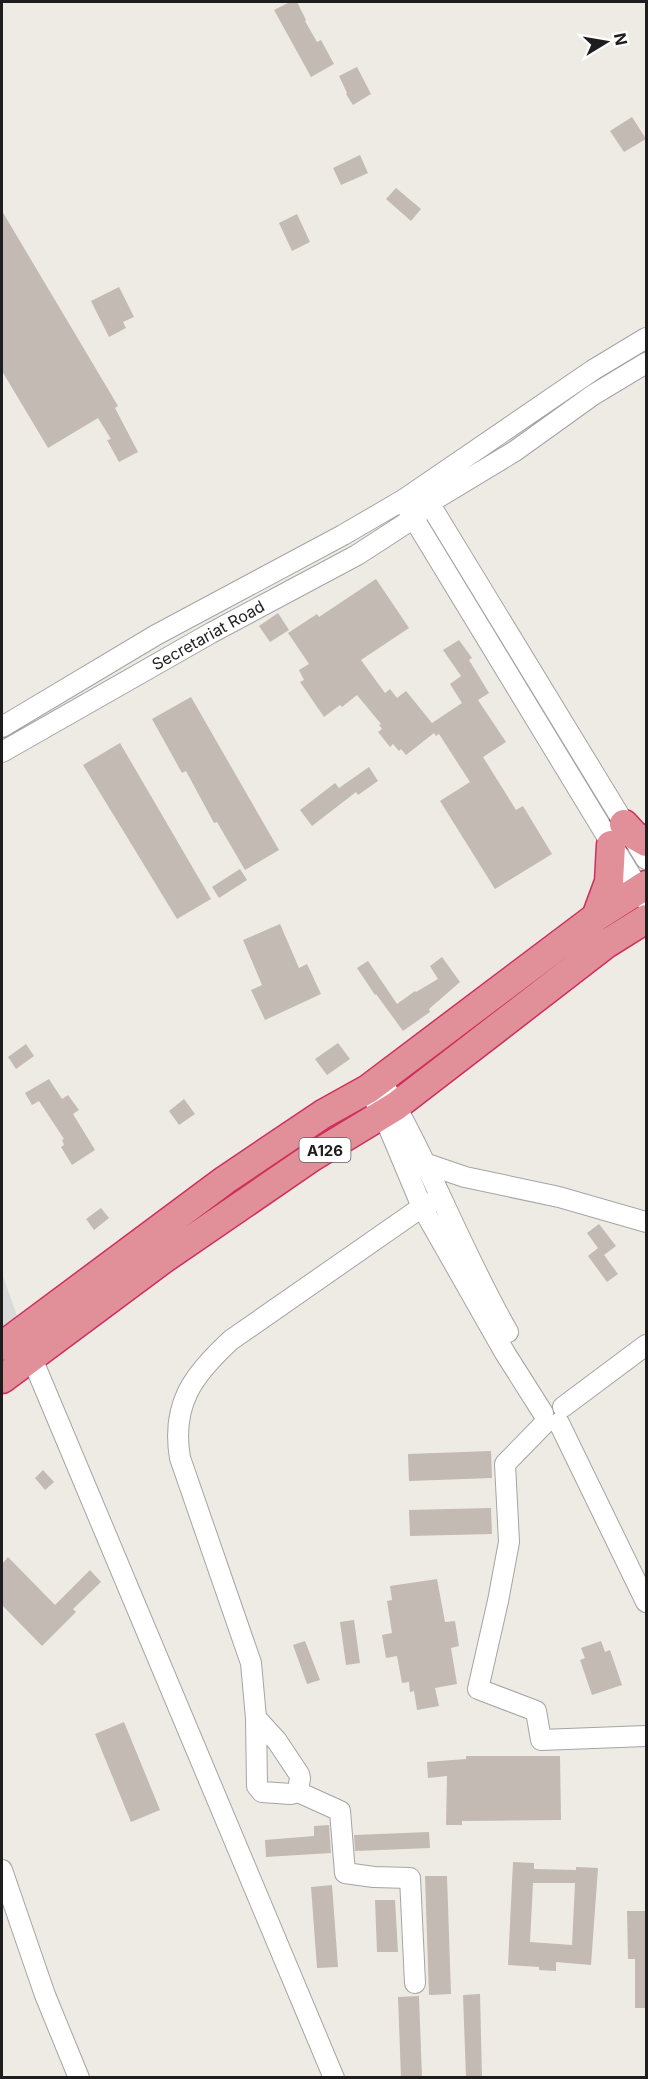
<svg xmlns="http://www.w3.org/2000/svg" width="648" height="2079" font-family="Inter,sans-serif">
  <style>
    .residential { fill: #dbdada }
    .building { fill: #c2bab3; fill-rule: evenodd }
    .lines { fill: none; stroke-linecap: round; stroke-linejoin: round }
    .minor-casing { stroke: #a4a4a4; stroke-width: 22 }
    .highway-casing { stroke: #ce2f5b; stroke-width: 31 }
    .minor { stroke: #fff; stroke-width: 20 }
    .highway { stroke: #e19099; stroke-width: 28 }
    .labels { text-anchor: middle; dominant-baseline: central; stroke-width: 4.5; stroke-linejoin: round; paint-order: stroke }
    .shield { fill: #fff; stroke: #616161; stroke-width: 1.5 }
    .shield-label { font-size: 15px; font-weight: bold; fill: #1d1d1d }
    .street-label { font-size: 16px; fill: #1d1d1d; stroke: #fff }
  </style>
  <rect width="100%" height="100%" fill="#eeebe4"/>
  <path class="residential" d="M 2,1273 L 18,1319 L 2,1330 Z"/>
  <path class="building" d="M 290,2 L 297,2 L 306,20 L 305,21 L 317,42 L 321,40 L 334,64 L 311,77 L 274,10 Z
    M 357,67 L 371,94 L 353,105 L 346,94 L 347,93 L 339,76 Z
    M 632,117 L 646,139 L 624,152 L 610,131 Z
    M 360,155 L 368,173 L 341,185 L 333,168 Z
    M 396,188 L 421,209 L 411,221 L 386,199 Z
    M 2,211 L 118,406 L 115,408 L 138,452 L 119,462 L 107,440 L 111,439 L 98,418 L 48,448 L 2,371 Z
    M 297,214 L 310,242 L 292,251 L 279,223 Z
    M 119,287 L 134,317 L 123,322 L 126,328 L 109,337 L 91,301 Z
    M 376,579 L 409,628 L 361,660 L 385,693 L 390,689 L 397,698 L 406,691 L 432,723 L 462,703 L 450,684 L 461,676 L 443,650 L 459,640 L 472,658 L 469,660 L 489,693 L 478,700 L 506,742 L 483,757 L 516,810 L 523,806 L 552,854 L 495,889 L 440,801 L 470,782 L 439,734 L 436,736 L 434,733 L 406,755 L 401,749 L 399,751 L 393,744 L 390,747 L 378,732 L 382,729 L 379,725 L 381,724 L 357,695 L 342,707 L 340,705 L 324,717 L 300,682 L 304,680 L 299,670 L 309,664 L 288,633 L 317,614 L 319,617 Z
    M 278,613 L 289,630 L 270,642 L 259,626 Z
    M 191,697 L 279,850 L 245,870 L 217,822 L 214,823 L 186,771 L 182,773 L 152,719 Z
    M 120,743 L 211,899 L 177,919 L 83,765 Z
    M 369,767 L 378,781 L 358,795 L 356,792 L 312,826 L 300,810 L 335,783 L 339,788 Z
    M 240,869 L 247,880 L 219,898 L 212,887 Z
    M 280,924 L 299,968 L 307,964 L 321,994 L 265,1020 L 251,990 L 262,985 L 243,940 Z
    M 442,957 L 460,982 L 429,1009 L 430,1012 L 403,1031 L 376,994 L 375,995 L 357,968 L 368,961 L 397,1004 L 415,991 L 416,992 L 438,979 L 430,966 Z
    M 338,1043 L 350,1059 L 327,1075 L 315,1059 Z
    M 26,1044 L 34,1056 L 16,1069 L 8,1057 Z
    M 49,1079 L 62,1099 L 68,1095 L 79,1110 L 73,1114 L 95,1150 L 72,1165 L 61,1147 L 64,1145 L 62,1140 L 64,1139 L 39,1101 L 32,1105 L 25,1093 Z
    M 184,1099 L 195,1114 L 179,1125 L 169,1111 Z
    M 101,1208 L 109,1218 L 94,1230 L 86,1219 Z
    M 599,1224 L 616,1246 L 604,1255 L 618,1274 L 607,1282 L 588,1256 L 598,1248 L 587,1233 Z
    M 491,1451 L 492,1478 L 409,1481 L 408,1454 Z
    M 43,1470 L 54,1482 L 45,1490 L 35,1478 Z
    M 491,1508 L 492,1534 L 410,1536 L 409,1510 Z
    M 8,1557 L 55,1605 L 90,1570 L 101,1582 L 73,1609 L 76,1612 L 42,1646 L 2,1605 L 2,1564 Z
    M 437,1579 L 445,1622 L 455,1621 L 459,1646 L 451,1648 L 457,1684 L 435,1688 L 439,1706 L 417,1710 L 414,1691 L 410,1692 L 409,1682 L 402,1683 L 397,1656 L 386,1658 L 382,1635 L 392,1633 L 387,1601 L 392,1600 L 390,1586 Z
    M 354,1620 L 360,1663 L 346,1665 L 340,1622 Z
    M 305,1641 L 320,1680 L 307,1684 L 293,1645 Z
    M 601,1641 L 605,1652 L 610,1650 L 622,1685 L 592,1695 L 580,1660 L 585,1658 L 581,1648 Z
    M 124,1722 L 160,1810 L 131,1822 L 95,1734 Z
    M 466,1756 L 560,1756 L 561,1820 L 462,1821 L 462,1825 L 446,1825 L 447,1776 L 428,1778 L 427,1762 L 466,1759 Z
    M 329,1825 L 331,1853 L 266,1857 L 265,1840 L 314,1836 L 314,1826 Z
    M 429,1832 L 430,1848 L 355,1851 L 354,1835 Z
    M 513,1862 L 534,1863 L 534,1869 L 576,1870 L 576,1867 L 598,1868 L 591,1965 L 556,1962 L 556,1971 L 539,1970 L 539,1967 L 508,1965 ZM 533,1883 L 575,1883 L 572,1945 L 530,1942 Z
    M 425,1876 L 447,1876 L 451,1994 L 429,1995 Z
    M 332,1885 L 338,1967 L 317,1968 L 311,1887 Z
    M 375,1900 L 395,1900 L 398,1952 L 377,1952 Z
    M 627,1911 L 646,1911 L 646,2008 L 635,2008 L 635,1959 L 628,1959 Z
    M 480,1994 L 482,2078 L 466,2078 L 463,1995 Z
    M 419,1996 L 422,2078 L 401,2078 L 398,1997 Z"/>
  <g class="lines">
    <g class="minor-casing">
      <path id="minor" d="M 423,493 L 646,859
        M 408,509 L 645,899
        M 2,727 L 156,635 L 343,535 L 403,500 L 593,370 L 646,338
        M 2,752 L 211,633 L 357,555 L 414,518 L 429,503 L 515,451 L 593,395 L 646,363
        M 381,1080 C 429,1161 461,1250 508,1332
        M 368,1089 L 383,1114 L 422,1207 L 505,1353 L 543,1413
        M 424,1163 L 465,1177 L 559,1197 L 646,1222
        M 31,1356 L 334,2078
        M 563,1407 L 646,1345
        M 546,1422 L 505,1464 L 509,1542 L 498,1601 L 478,1689 L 536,1711 L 541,1740 L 646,1736
        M 559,1423 L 646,1602
        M 256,1718 L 277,1741 L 299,1774 L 300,1778 L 298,1792 L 291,1794 L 262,1792 L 257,1786 L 256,1718 L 251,1663 L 180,1458 C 171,1404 193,1375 231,1340 L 422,1207 L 440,1198
        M 298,1792 L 340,1811 L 345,1873 L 374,1877 L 410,1878 L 415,1983
        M 2,1870 L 45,1995 L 79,2078"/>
    </g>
    <g class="highway-casing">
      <path id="highway" d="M 624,824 L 634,835 L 646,842
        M 596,917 L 609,882 L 611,845
        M 2,1346 L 225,1180 L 323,1114 L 368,1089 L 596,917 L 646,885
        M 2,1379 L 162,1260 L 312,1157 L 396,1106 L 606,944 L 646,919"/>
    </g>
    <use href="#minor" class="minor"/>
    <use href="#highway" class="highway"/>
  </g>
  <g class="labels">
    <rect class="shield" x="299.5" y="1138" width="51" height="24" rx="4.5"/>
    <g class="shield-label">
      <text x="325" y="1150">A126</text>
    </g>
    <g class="street-label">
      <text transform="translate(208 635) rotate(-29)">Secretariat Road</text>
    </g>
  </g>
  <rect width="648" height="2079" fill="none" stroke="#1d1d1d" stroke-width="6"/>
  <g transform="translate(606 42) rotate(79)" stroke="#ffffff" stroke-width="4.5" paint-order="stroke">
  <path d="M0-4.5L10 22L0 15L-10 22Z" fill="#1d1d1d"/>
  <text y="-9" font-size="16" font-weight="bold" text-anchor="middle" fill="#1d1d1d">N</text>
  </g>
</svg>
